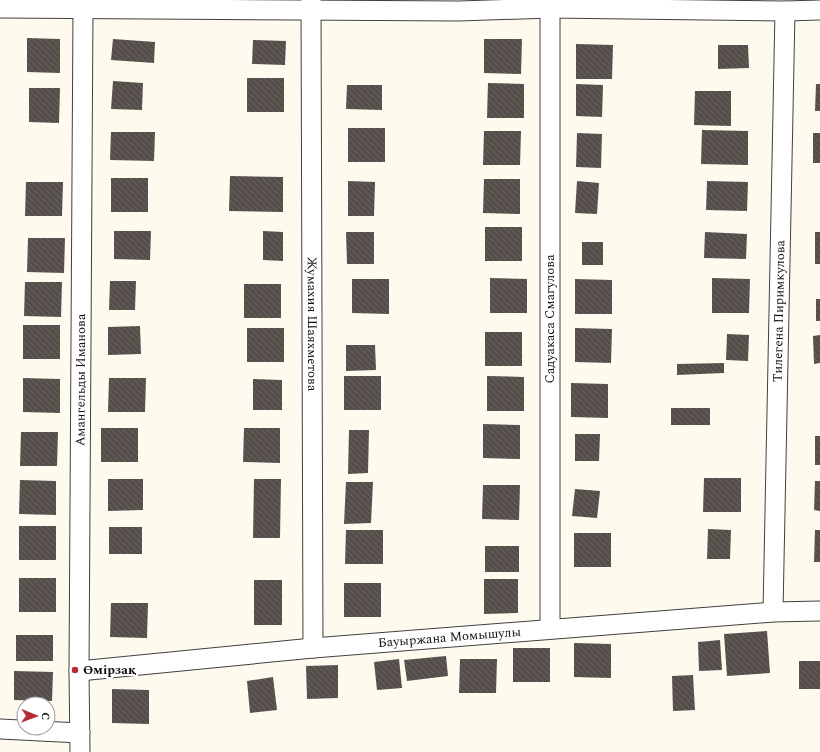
<svg xmlns="http://www.w3.org/2000/svg" width="820" height="752" font-family="Spectral,serif">
  <style>
    .building { fill: url(#building-back-hatch) }
    .lines { fill: none; stroke-linecap: round; stroke-linejoin: round }
    .minor-casing { stroke: #404040; stroke-width: 21 }
    .minor { stroke: #fff; stroke-width: 19 }
    .poi-dot { fill: #b62c35; stroke: #fff; stroke-width: 1.5 }
    .labels { text-anchor: middle; dominant-baseline: central; stroke-width: 4; stroke-linejoin: round; paint-order: stroke }
    .street-label { font-size: 13px; fill: #0d0d0d; stroke: #fff }
    .poi-label { font-size: 13px; font-weight: bold; fill: #0d0d0d; stroke: #fff; text-anchor: start }
  </style>
  <defs>
    <pattern id="building-back-hatch" width="6" height="6" patternUnits="userSpaceOnUse"><rect width="6" height="6" fill="#554e4a"/><path d="M-1 5l2 2M0 0l6 6M5-1l2 2" fill="none" stroke="#686360"/></pattern>
  </defs>
  <rect width="100%" height="100%" fill="#fefbee"/>
  <path class="building" d="M 27,38 L 60,39 L 60,73 L 27,72 Z
    M 113,39 L 155,42 L 154,63 L 111,60 Z
    M 484,39 L 522,39 L 521,74 L 484,73 Z
    M 253,40 L 286,41 L 285,65 L 252,64 Z
    M 576,44 L 613,45 L 612,79 L 576,79 Z
    M 718,45 L 748,45 L 749,68 L 718,69 Z
    M 247,78 L 284,78 L 284,112 L 247,112 Z
    M 113,81 L 143,83 L 142,110 L 111,109 Z
    M 488,83 L 524,84 L 524,118 L 487,118 Z
    M 576,84 L 603,85 L 602,117 L 576,116 Z
    M 816,84 L 820,84 L 820,111 L 815,111 Z
    M 347,85 L 382,85 L 382,110 L 346,109 Z
    M 29,88 L 60,88 L 59,123 L 29,122 Z
    M 695,91 L 731,91 L 731,126 L 694,125 Z
    M 348,128 L 385,128 L 385,162 L 348,162 Z
    M 702,130 L 748,131 L 748,165 L 701,164 Z
    M 484,131 L 521,131 L 520,165 L 483,165 Z
    M 111,132 L 155,132 L 154,161 L 110,160 Z
    M 577,133 L 602,134 L 601,168 L 576,167 Z
    M 813,133 L 820,133 L 820,163 L 813,163 Z
    M 230,176 L 283,177 L 283,212 L 229,211 Z
    M 111,178 L 148,178 L 148,212 L 111,212 Z
    M 484,179 L 520,179 L 520,214 L 483,213 Z
    M 348,181 L 375,182 L 374,216 L 348,216 Z
    M 577,181 L 599,183 L 597,214 L 575,213 Z
    M 707,181 L 748,182 L 747,211 L 706,210 Z
    M 26,182 L 63,182 L 62,216 L 25,216 Z
    M 485,227 L 522,227 L 522,261 L 485,261 Z
    M 114,231 L 151,231 L 150,260 L 114,259 Z
    M 263,231 L 283,232 L 283,261 L 263,260 Z
    M 346,232 L 374,232 L 374,264 L 347,264 Z
    M 705,232 L 747,234 L 746,259 L 704,258 Z
    M 815,232 L 820,232 L 820,264 L 815,264 Z
    M 28,238 L 65,238 L 64,273 L 27,272 Z
    M 582,242 L 603,242 L 603,265 L 582,265 Z
    M 490,278 L 527,279 L 527,313 L 490,313 Z
    M 712,278 L 750,279 L 749,313 L 712,313 Z
    M 352,279 L 389,279 L 389,314 L 352,313 Z
    M 575,279 L 612,280 L 612,314 L 575,314 Z
    M 110,281 L 136,281 L 135,310 L 109,310 Z
    M 25,282 L 62,282 L 61,317 L 24,316 Z
    M 244,284 L 281,284 L 281,318 L 244,318 Z
    M 816,299 L 820,299 L 820,321 L 816,321 Z
    M 23,325 L 60,325 L 60,359 L 23,359 Z
    M 140,326 L 141,354 L 108,355 L 108,327 Z
    M 247,328 L 284,328 L 284,362 L 247,362 Z
    M 575,328 L 612,329 L 611,363 L 575,362 Z
    M 485,332 L 522,332 L 522,366 L 485,366 Z
    M 727,334 L 749,335 L 748,361 L 726,360 Z
    M 820,335 L 820,363 L 814,364 L 813,336 Z
    M 346,345 L 375,345 L 376,370 L 346,371 Z
    M 724,363 L 724,373 L 677,375 L 677,364 Z
    M 344,376 L 381,376 L 381,410 L 344,410 Z
    M 487,376 L 524,377 L 524,411 L 487,411 Z
    M 23,378 L 60,379 L 60,413 L 23,412 Z
    M 109,378 L 146,378 L 145,412 L 108,412 Z
    M 253,379 L 282,380 L 282,410 L 253,410 Z
    M 571,383 L 608,384 L 608,418 L 571,417 Z
    M 671,408 L 710,408 L 710,425 L 671,425 Z
    M 483,424 L 520,425 L 520,459 L 483,458 Z
    M 101,428 L 138,428 L 138,462 L 101,462 Z
    M 244,428 L 280,428 L 280,463 L 243,462 Z
    M 349,430 L 369,430 L 368,473 L 348,474 Z
    M 21,432 L 58,432 L 57,466 L 20,466 Z
    M 575,434 L 600,434 L 599,461 L 575,461 Z
    M 815,436 L 820,436 L 820,465 L 815,465 Z
    M 704,478 L 741,478 L 741,512 L 703,512 Z
    M 108,479 L 143,479 L 143,510 L 108,511 Z
    M 254,479 L 281,479 L 280,538 L 253,538 Z
    M 20,480 L 56,481 L 56,515 L 19,514 Z
    M 815,481 L 820,481 L 820,511 L 814,510 Z
    M 346,482 L 373,482 L 371,523 L 344,524 Z
    M 483,485 L 520,485 L 519,520 L 482,519 Z
    M 575,489 L 600,491 L 597,518 L 572,516 Z
    M 19,526 L 56,526 L 56,560 L 19,560 Z
    M 109,527 L 142,527 L 142,554 L 109,554 Z
    M 708,529 L 731,530 L 730,559 L 707,559 Z
    M 346,530 L 383,530 L 383,564 L 345,564 Z
    M 815,530 L 820,530 L 820,562 L 814,562 Z
    M 574,533 L 611,533 L 611,567 L 574,567 Z
    M 485,546 L 519,546 L 519,572 L 485,572 Z
    M 19,578 L 56,578 L 56,612 L 19,612 Z
    M 484,579 L 518,579 L 518,613 L 484,614 Z
    M 254,580 L 282,580 L 282,625 L 254,625 Z
    M 344,583 L 381,583 L 381,617 L 344,617 Z
    M 111,603 L 148,603 L 147,638 L 110,637 Z
    M 767,631 L 770,673 L 727,676 L 724,634 Z
    M 16,635 L 53,635 L 53,661 L 16,661 Z
    M 720,640 L 722,670 L 699,671 L 698,642 Z
    M 574,643 L 611,644 L 611,678 L 574,677 Z
    M 513,648 L 550,648 L 550,682 L 513,682 Z
    M 446,656 L 448,676 L 407,681 L 404,660 Z
    M 399,659 L 402,688 L 377,690 L 374,662 Z
    M 460,659 L 497,659 L 496,693 L 459,693 Z
    M 799,661 L 820,661 L 820,689 L 799,689 Z
    M 338,665 L 338,698 L 307,699 L 306,666 Z
    M 14,671 L 53,672 L 52,701 L 14,700 Z
    M 693,675 L 695,710 L 673,711 L 672,676 Z
    M 273,677 L 277,710 L 250,713 L 247,681 Z
    M 112,689 L 149,690 L 149,724 L 112,723 Z"/>
  <g class="lines">
    <g class="minor-casing">
      <g id="minor">
        <path id="s1" d="M 311,0 L 313,648"/>
        <path d="M 0,8 L 459,11 L 550,8 L 785,11 L 820,10"/>
        <path d="M 550,8 L 550,629"/>
        <path id="s2" d="M 773,612 L 785,11"/>
        <path id="s3" d="M 79,671 L 313,648 L 773,612 L 820,611"/>
        <path d="M 0,729 L 80,733"/>
        <path id="s4" d="M 80,752 L 79,671 L 83,9"/>
      </g>
    </g>
    <use href="#minor" class="minor"/>
  </g>
  <circle class="poi-dot" cx="75" cy="670" r="4"/>
  <g class="labels">
    <g class="street-label">
      <text stroke="none"><textPath href="#s2" startOffset="301">Тилегена Пиримкулова</textPath></text>
      <text transform="translate(550 319) rotate(-90)">Садуакаса Смагулова</text>
      <text stroke="none"><textPath href="#s1" startOffset="324">Жумахия Шаяхметова</textPath></text>
      <text stroke="none"><textPath href="#s4" startOffset="372">Амангельды Иманова</textPath></text>
      <text stroke="none"><textPath href="#s3" startOffset="372">Бауыржана Момышулы</textPath></text>
    </g>
    <g class="poi-label">
      <text x="83" y="670">Өмірзақ</text>
    </g>
  </g>
  <g transform="translate(36 716) rotate(91)"><circle r="19" fill="#ffffff" stroke="#9e9e9e"/>
  <path d="M0-3L7 15L0 10L-7 15Z" fill="#b62c35"/>
  <text y="-6" font-size="11" font-weight="bold" text-anchor="middle" fill="#0d0d0d">С</text>
  </g>
</svg>
